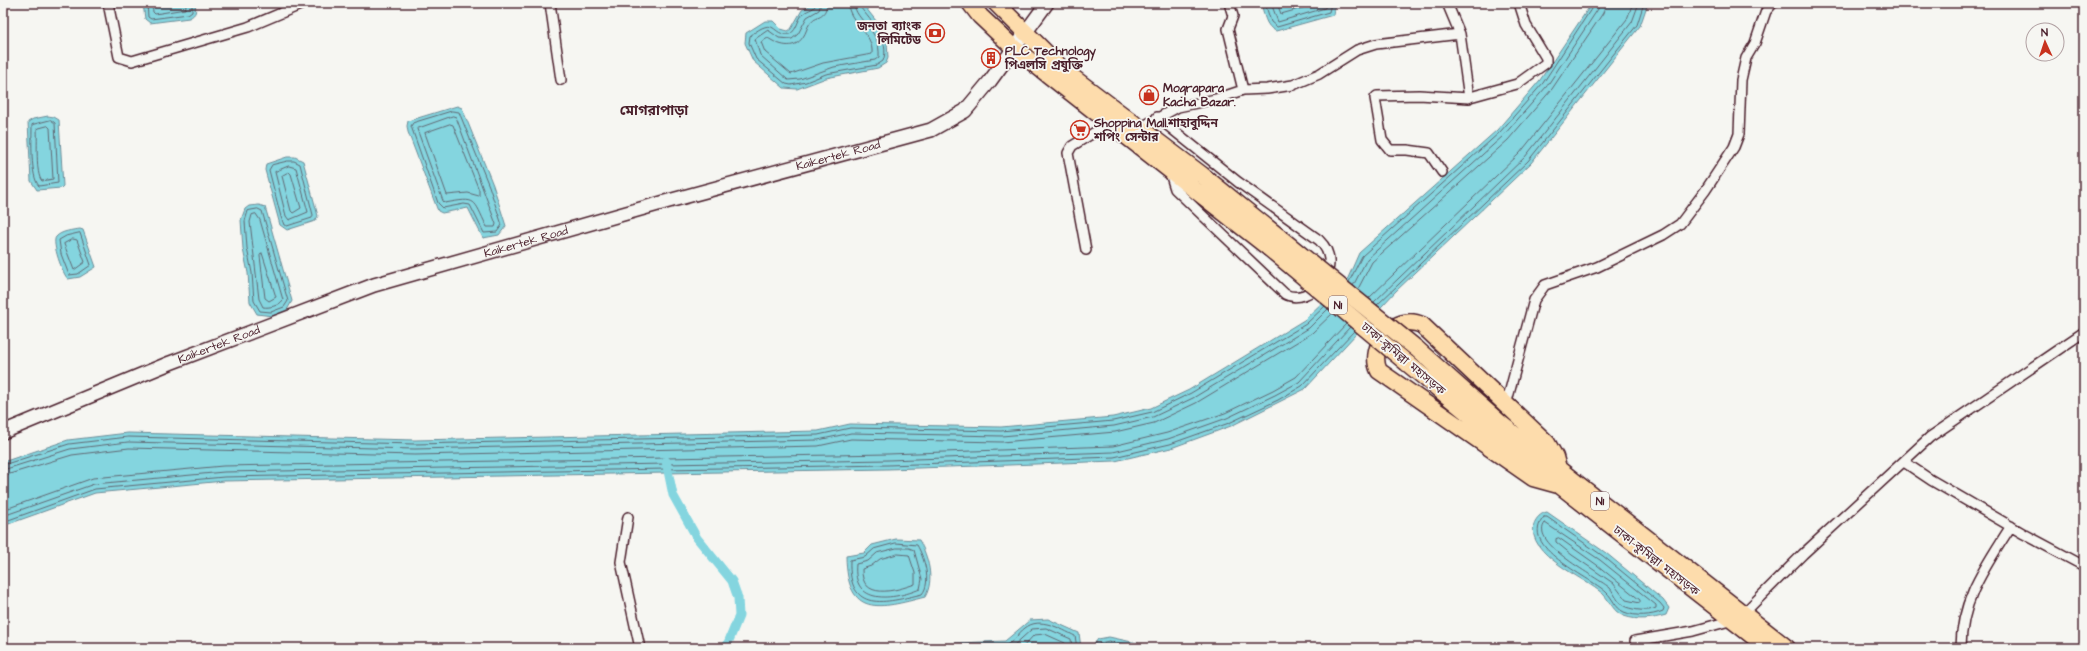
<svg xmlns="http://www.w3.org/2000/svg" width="2087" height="651" font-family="'Architects Daughter','Noto Sans Bengali',sans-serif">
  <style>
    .water { fill: #84d5df; stroke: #6d8c97 }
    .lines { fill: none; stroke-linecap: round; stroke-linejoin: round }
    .shore { stroke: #616873; stroke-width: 1 }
    .canal { stroke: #84d5df; stroke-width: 9 }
    .minor-casing { stroke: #4a1f2b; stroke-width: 12 }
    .secondary-casing { stroke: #4a1f2b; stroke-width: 16 }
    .trunk-casing { stroke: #4a1f2b; stroke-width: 19 }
    .minor { stroke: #f6f6f2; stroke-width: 9 }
    .secondary { stroke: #f6f6f2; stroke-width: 13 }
    .trunk { stroke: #fddcac; stroke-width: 16 }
    .trunk-bridge-casing { stroke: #4a1f2b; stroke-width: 19; stroke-linecap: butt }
    .trunk-bridge { stroke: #fddcac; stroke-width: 16 }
    .labels { text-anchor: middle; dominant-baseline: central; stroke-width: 3.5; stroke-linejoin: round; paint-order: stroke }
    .shield { fill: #f6f6f2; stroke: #7e6067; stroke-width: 1 }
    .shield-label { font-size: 11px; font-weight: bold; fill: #4a1f2b }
    .poi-label { font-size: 12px; font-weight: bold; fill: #4a1f2b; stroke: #f6f6f2; text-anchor: start }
    .street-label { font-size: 12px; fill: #4a1f2b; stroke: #f6f6f2 }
    .quarter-label { font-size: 14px; font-weight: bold; fill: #4a1f2b; stroke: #f6f6f2 }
  </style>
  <rect width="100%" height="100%" fill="#f6f6f2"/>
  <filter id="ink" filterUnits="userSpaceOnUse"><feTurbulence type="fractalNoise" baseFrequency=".025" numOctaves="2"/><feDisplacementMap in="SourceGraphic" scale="8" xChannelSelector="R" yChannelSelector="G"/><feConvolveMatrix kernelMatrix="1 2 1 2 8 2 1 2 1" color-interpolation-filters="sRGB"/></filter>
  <g filter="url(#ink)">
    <path class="water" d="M 143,3 L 195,3 C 196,11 197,14 189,18 L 150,23 L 145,19 Z
      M 815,3 L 862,3 L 884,31 L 887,41 L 888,58 L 886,63 L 878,68 L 826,78 L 797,89 L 784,88 L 753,61 L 745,43 L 746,33 L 765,21 L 773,21 L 781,29 L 788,31 L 791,29 L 802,10 Z
      M 1261,3 L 1335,3 L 1333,15 L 1276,31 C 1265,27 1264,13 1261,3 Z
      M 1592,3 L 1648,3 L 1640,26 L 1531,163 L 1396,291 L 1305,389 L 1231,426 L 1171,448 L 1115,461 L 1009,465 L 888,469 L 224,481 L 95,493 L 3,526 L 3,462 L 68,440 L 128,433 L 415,440 L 818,431 L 850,424 L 1001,427 L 1113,417 L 1151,408 L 1189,390 L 1304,320 L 1348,278 L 1359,253 L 1497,130 L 1540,80 Z
      M 457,106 L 462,108 L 493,185 L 506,226 L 499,235 L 483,238 L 468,208 L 442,213 L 438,211 L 408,132 L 407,126 L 408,121 Z
      M 48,116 L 54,117 L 59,120 L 63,186 L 61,188 L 37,190 L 31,181 L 28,122 L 33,119 Z
      M 287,157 L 295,157 L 303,161 L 318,216 L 315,221 L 287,230 L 280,225 L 265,170 L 266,164 Z
      M 259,205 L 265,207 L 268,217 L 292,301 L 287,310 L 272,316 L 257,314 L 250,302 L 248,273 L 243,249 L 241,220 L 245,209 L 249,206 Z
      M 80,229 L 83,230 L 96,267 L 80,277 L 68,279 C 63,275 51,242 56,237 C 61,231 73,230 80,229 Z
      M 1547,512 L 1606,553 L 1663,600 L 1669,608 L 1666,615 C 1652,619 1638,621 1624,616 C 1613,612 1611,602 1603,594 C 1584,577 1526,555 1534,524 C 1536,518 1541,513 1547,512 Z
      M 896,539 L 919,540 C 928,556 935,580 925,597 C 879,609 847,618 846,556 L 864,553 L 872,545 Z
      M 1048,619 L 1079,633 L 1081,648 L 931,648 L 937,644 L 1005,641 L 1030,620 Z
      M 1109,637 L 1160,648 L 1091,648 L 1098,639 Z"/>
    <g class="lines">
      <path class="shore" d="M 147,3 L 148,17 L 151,19 L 188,14 L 192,11 L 192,3
        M 152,3 L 153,12 L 155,14 L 185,9 L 187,3
        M 816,3 C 815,10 809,9 804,13 C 797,19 798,29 790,34 C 771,37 777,14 750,36 L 749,43 L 756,59 L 786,84 L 791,85 L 806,82 L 826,74 L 877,65 L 883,61 C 891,41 871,21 860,7 L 859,3
        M 821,3 L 819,10 L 807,17 L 798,34 L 792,39 L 779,38 L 768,30 L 755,39 L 760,55 L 788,80 L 800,79 L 834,67 L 875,60 L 879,57 C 881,28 855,22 854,3
        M 827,3 C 826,19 816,14 810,23 C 807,27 806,33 803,37 C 794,51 778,45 768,38 L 761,42 L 765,52 L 791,74 L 823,63 L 872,54 C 874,32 848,23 848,3
        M 1265,3 L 1271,22 L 1277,27 L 1329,12 L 1331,3
        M 1271,3 L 1278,22 L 1325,8 L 1326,3
        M 1277,3 L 1281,14 L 1320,3
        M 452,111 L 459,112 L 489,186 L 502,225 L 497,232 L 484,233 L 470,205 L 464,204 L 443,208 L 438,203 L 411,126 L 413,123 Z
        M 453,116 L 456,117 L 496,224 L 495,227 L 487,227 C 473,199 478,197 445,203 L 443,201 L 417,129 Z
        M 51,120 L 55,123 L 58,183 L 39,186 C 30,176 32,139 32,125 Z
        M 450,124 L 453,125 L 479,190 L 479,196 L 468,193 L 447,195 L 425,133 Z
        M 48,126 L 50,128 L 53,179 L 42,181 C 35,174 38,140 37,129 Z
        M 288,161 L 294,161 L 300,164 L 313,215 L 312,218 L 287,226 L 284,225 L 281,217 L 269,170 L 272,165 Z
        M 289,166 L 296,168 L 308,212 L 289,220 L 286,216 L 275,172 Z
        M 289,172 L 291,174 L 301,208 L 293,213 L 291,211 L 282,176 Z
        M 258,209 L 262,211 L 264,218 L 288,301 L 284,307 L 271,312 L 260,311 L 254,301 L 252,273 L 247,248 L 245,221 L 248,211 Z
        M 256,214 L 260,220 L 283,300 C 279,306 269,308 263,307 L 259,299 L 250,222 L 252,215 Z
        M 80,233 L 91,265 L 78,274 L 69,275 L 61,254 L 59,240 L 66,236 Z
        M 73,239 L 77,240 L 85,262 L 74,270 L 64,244 Z
        M 262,253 L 276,297 L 269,301 L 265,298 L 260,256 Z
        M 1349,282 L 1362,256 L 1500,132 L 1543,83 L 1595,3
        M 1353,286 L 1367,259 L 1503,136 L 1547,86 L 1598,9 L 1600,3
        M 1358,289 L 1372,262 L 1508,140 L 1552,89 L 1603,13 L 1606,3
        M 1369,298 L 1520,153 L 1627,19 L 1633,3
        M 1374,302 L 1525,157 L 1632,22 L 1639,3
        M 1377,305 L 1528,161 L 1637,25 L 1644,3
        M 3,465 L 69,444 L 128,437 L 415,444 L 818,435 L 850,428 L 1001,431 L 1113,421 L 1152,412 L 1191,393 L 1306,324 L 1325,306
        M 3,470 L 70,449 L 128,442 L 415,449 L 818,440 L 851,433 L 1002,436 L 1114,426 L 1153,417 L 1193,398 L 1309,328 L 1328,309
        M 3,476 L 72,455 L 129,448 L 415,455 L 818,446 L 851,439 L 1002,442 L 1115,432 L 1154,423 L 1196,403 L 1312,333 L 1333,313
        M 3,510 L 93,478 L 223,466 L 888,454 L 1113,446 L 1167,433 L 1225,413 L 1273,390 L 1296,377 L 1346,324
        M 3,516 L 94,484 L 224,472 L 888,460 L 1113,452 L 1168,439 L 1227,418 L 1275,395 L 1299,382 L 1350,327
        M 1544,517 L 1547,517 L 1603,556 L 1660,603 L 1664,608 L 1663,611 C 1651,616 1636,617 1624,612 C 1615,608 1613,598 1606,592 C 1589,576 1517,547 1544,517 Z
        M 3,522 L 95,489 L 224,477 L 888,465 L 1114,457 L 1170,444 L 1229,423 L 1278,400 L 1302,386 L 1354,331
        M 1545,523 L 1600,560 L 1656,605 L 1656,608 C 1648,612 1634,610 1626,607 C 1618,604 1615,594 1610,588 C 1599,578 1528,543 1545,523 Z
        M 1559,538 L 1597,565 L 1640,600 L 1640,603 L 1626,600 L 1613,583 L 1572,555 L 1556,542 L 1556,539 Z
        M 896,543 L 917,545 C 924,557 932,582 922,594 C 885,603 848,614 850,560 L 865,557 L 874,549 Z
        M 897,548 L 909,548 L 914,550 L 922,579 L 920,589 C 893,600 852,606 856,564 L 868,561 L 877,553 Z
        M 898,554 L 909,555 L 915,573 L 915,584 C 895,591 861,601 862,569 L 871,566 L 880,559 Z
        M 937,648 L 1006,645 C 1015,641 1018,633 1025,628 C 1040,616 1061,629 1075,636 L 1077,648
        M 1011,648 L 1032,629 L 1046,628 L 1071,639 L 1072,648
        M 1022,648 L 1034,635 L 1045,634 L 1065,643 L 1066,648
        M 1096,648 L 1100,643 L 1109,641 L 1140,648"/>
      <path class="canal" d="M 666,461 L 673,495 L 697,538 L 732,581 L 738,598 L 739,616 L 726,648"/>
      <g class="minor-casing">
        <path id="minor" d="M 108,3 L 119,57 L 132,61 L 248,27 L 305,3
          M 550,3 L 561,80
          M 1229,3 L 1233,16 L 1228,29 L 1243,90
          M 1470,97 L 1517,84 L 1546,63 L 1546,58 L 1526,25 L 1519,3
          M 1157,117 L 1238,182 L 1319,240 C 1348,268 1308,307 1285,294 L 1175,189 L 1169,170
          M 1147,124 L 1178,107 L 1216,99 L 1243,90 L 1267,89 L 1293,85 L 1319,74 L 1357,50 L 1376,44 L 1460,34
          M 1442,172 L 1429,153 L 1407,150 L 1390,150 L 1382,140 L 1375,98 L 1377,96 L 1419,95 L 1469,98 L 1460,34 L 1447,3
          M 1086,250 L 1068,153 L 1072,146 L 1108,124
          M 1506,405 L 1534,300 L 1545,285 L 1597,267 L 1663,235 L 1680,224 L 1705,191 L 1734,147 L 1739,134 L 1741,80 L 1746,58 L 1755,43 L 1766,11 L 1773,3
          M 1904,462 L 1931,480 L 2024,534 L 2084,566
          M 628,517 L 621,562 L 640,648
          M 1744,613 L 1803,554 L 1930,437 L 2084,332
          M 1635,641 L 1693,631 L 1733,620
          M 1961,648 C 1961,599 1986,566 2011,526"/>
      </g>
      <g class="secondary-casing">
        <g id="secondary">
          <path id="s1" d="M 3,432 L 170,363 L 374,285 L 665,202 L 931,130 L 965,111 L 990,81 L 1047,3"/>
        </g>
      </g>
      <g class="trunk-casing">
        <path id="trunk" d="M 970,3 L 980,16 L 1014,48 L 1269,248
          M 996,3 L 1063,70 L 1202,175 L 1279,237
          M 1417,349 L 1500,423 L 1787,648
          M 1407,363 L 1485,427 L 1768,648
          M 1558,468 L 1555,457 L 1547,443 L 1422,325 C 1395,312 1367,347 1379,371 L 1533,478 L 1562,486"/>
      </g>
      <use href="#minor" class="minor"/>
      <use href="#secondary" class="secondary"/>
      <use href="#trunk" class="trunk"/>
      <g class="trunk-bridge-casing">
        <path id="trunk-bridge" d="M 1279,237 L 1417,349
          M 1269,248 L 1407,363"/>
      </g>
      <use href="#trunk-bridge" class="trunk-bridge"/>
    </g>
  </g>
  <defs>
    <g id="bank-ring" transform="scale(1)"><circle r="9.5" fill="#f6f6f2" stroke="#c8321e" stroke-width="1.5"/><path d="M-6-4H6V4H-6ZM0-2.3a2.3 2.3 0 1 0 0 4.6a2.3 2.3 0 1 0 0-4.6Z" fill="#c8321e"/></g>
    <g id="building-ring" transform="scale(1)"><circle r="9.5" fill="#f6f6f2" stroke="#c8321e" stroke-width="1.5"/><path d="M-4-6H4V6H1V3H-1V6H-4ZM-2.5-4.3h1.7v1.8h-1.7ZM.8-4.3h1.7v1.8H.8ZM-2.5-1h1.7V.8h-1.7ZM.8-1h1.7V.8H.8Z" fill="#c8321e"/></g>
    <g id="shop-ring" transform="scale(1)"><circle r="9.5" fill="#f6f6f2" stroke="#c8321e" stroke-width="1.5"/><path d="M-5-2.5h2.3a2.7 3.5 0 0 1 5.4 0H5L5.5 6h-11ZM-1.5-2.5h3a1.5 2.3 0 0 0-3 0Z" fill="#c8321e"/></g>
    <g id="supermarket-ring" transform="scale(1)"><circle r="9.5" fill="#f6f6f2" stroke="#c8321e" stroke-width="1.5"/><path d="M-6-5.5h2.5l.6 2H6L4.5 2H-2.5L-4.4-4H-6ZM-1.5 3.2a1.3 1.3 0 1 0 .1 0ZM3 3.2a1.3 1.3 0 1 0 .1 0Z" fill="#c8321e"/></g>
  </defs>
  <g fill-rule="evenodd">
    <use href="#bank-ring" x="935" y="33"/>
    <use href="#building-ring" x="991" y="58"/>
    <use href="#shop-ring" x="1149" y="95"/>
    <use href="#supermarket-ring" x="1080" y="130"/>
  </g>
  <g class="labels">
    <g class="shield">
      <rect x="1329" y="296" width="18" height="18" rx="3"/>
      <rect x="1591" y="492" width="18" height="18" rx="3"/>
    </g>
    <g class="shield-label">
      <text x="1338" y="305">N1</text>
      <text x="1600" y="501">N1</text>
    </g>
    <g class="poi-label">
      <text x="921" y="26" text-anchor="end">জনতা ব্যাংক<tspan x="921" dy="14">লিমিটেড</tspan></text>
      <text x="1005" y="51">PLC Technology<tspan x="1005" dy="14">পিএলসি প্রযুক্তি</tspan></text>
      <text x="1163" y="88">Mograpara<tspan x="1163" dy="14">Kacha Bazar.</tspan></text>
      <text x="1094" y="123">Shopping Mall.শাহাবুদ্দিন<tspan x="1094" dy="14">শপিং সেন্টার</tspan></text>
    </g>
    <g class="street-label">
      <text stroke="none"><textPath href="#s1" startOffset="881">Kaikertek Road</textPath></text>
      <text stroke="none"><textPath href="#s1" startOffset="557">Kaikertek Road</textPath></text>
      <text stroke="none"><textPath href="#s1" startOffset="233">Kaikertek Road</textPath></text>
      <text transform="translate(1403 359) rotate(40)">ঢাকা–কুমিল্লা মহাসড়ক</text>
      <text transform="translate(1656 561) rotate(38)">ঢাকা–কুমিল্লা মহাসড়ক</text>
    </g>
    <g class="quarter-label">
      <text x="654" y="111">মোগরাপাড়া</text>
    </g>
  </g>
  <rect width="2087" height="651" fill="none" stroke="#f6f6f2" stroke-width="16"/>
  <rect x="8" y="8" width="2071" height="635" fill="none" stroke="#4a1f2b" stroke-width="1.5" filter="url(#ink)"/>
  <g transform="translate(2045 42) rotate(357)"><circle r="19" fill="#f6f6f2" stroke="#b1a0a2"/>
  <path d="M0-3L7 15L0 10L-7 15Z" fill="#c8321e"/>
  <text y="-6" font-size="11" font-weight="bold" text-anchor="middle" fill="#4a1f2b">N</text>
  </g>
</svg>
